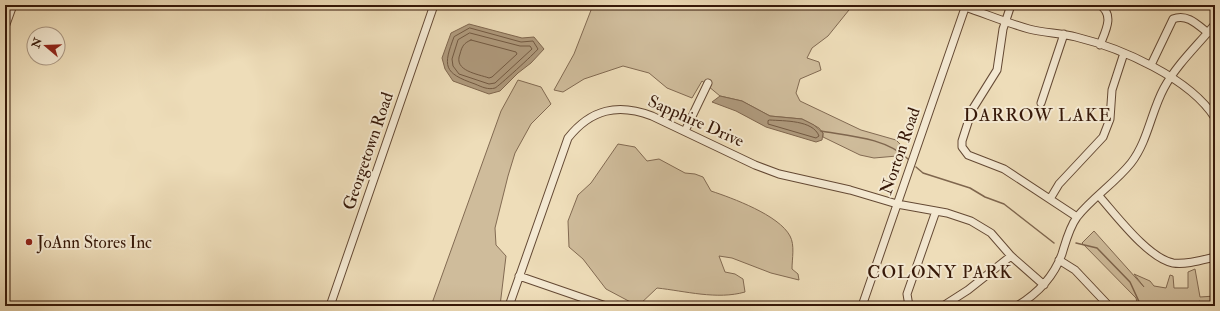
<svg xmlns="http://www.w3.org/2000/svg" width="1220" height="311" font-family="'IM FELL Double Pica',serif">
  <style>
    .green { fill: #cfbc9b; stroke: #826a52 }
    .water { fill: #af9a7d; stroke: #7f664e }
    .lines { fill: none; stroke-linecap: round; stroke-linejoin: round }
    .shore { stroke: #725942; stroke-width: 1 }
    .stream { stroke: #7f664e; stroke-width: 1.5 }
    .minor-casing { stroke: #644934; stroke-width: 9 }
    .minor { stroke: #f4e9d2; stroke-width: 7 }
    .poi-dot { fill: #8f2418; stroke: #f4e9d2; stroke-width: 1.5 }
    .labels { text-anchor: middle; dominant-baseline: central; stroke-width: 4; stroke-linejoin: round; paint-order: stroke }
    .street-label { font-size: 17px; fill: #361808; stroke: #f4e9d2 }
    .poi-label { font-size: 17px; fill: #361808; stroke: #f4e9d2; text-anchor: start }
    .neighbourhood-label { font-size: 18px; letter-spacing: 1px; fill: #361808; stroke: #f4e9d2 }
  </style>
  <rect width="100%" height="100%" fill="#eeddb9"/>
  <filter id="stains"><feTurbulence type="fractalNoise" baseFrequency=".005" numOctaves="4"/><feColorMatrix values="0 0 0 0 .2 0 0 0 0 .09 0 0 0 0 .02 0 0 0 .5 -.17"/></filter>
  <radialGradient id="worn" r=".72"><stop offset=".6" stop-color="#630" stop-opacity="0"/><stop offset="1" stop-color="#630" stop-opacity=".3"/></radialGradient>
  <path class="green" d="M 593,5 L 853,5 L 828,36 L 812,48 L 807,58 L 819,62 L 821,70 L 800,79 L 796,93 L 800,101 L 861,130 L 896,140 L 903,147 L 897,156 L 874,158 L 860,155 L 823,137 L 823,133 L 819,128 L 808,122 L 802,119 L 770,116 L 742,101 L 720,96 L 702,81 L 692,98 L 667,88 L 649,73 L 623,66 L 584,79 L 563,92 L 554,90 L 574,54 Z
    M 518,80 L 541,87 L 551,104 L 531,124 L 515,153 L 508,176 L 495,228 L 496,245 L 506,256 L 500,306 L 431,306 L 501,111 Z
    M 618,144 L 635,147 L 647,161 L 659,159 L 685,173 L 695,174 L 703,177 L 711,191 C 732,198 779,215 790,236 C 795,245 792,259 792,269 L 798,274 L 799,280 L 771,273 L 732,258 L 719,256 L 725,272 L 735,274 L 743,279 L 745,292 C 717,300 685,291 657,288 L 638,306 L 606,289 L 583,259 L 569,247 L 568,221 L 578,195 L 591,183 Z
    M 1094,231 L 1144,287 L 1134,274 L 1150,281 L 1154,286 L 1166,288 L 1170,275 L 1173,276 L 1174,288 L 1188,288 L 1188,272 L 1195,269 L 1200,297 L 1215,296 L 1215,302 L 1202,306 L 1200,301 L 1186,306 L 1138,306 L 1136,298 L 1082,243 Z"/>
  <path class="water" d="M 469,24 L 522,38 L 534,37 L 544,49 L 531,63 L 518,73 L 500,91 L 489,94 L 453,81 L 445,69 L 442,58 L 451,33 Z
    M 720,96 L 742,101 L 770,116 L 802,119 L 814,125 L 823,133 L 822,140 L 816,142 L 766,127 L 736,111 L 712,102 Z"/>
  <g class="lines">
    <path class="shore" d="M 470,28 L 521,42 L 533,41 L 538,49 C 535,53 498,87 495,88 C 488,90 482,87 475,84 C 443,73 443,66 454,37 Z
      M 470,33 L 520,46 L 530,46 L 532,49 L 495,83 L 489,84 L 459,74 L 453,66 L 452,59 L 458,40 Z
      M 471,40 L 516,52 L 517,54 L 492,77 L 489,78 C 478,74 453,71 460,54 C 462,46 464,43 471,40 Z
      M 770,120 C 784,121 813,120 819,136 L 816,138 L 768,124 L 768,121 Z"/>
    <path class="stream" d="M 821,131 C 851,136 886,138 908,159
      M 916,167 L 923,173 L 970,188 L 985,197 L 1004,204 L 1054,243
      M 1076,243 L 1097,248 L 1130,282 L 1141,306"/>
    <g class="minor-casing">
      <path id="minor" d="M 1011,5 L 1003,29 L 997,70 L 972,110 L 962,141 L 962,147 L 968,155 L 1004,169 L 1077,217
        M 965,7 C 986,14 1007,23 1029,29 C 1044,33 1061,33 1076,37 C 1121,48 1190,78 1215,118
        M 5,27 L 13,5
        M 1100,45 C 1105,32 1115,15 1100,5
        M 1151,65 L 1173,19 C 1187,13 1198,25 1208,33
        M 1041,103 L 1064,34
        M 685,131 L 708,83
        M 1099,196 C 1116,215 1148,258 1173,263 C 1186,265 1202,260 1215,257
        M 1050,199 L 1059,184 L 1103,137 L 1110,119 L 1112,90 L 1124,53
        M 1059,260 L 1075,270 L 1109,306
        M 519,276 L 606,306
        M 330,306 L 434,5
        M 509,306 L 568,138 C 591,109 618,103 652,116 L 755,165 L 779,174 L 850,190 L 897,204 L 947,213 L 971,221 L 991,233 L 1011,256 L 1044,285
        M 862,306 L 966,5
        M 909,306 L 907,294 L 936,211
        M 943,306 L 968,290 L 1011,256
        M 1017,306 C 1037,294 1054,276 1062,254 C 1066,241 1069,228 1077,217 C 1093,197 1115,183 1131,163 C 1148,141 1151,112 1164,88 C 1177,64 1198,45 1215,24"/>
    </g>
    <use href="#minor" class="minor"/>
  </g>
  <circle class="poi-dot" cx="29" cy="242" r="4"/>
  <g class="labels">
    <g class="street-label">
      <text transform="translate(696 121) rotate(24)">Sapphire Drive</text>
      <text transform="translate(368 151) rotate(-71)">Georgetown Road</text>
      <text transform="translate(900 151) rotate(-71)">Norton Road</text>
    </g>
    <g class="poi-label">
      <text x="37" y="242">JoAnn Stores Inc</text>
    </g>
    <g class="neighbourhood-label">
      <text x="1038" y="115">DARROW LAKE</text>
      <text x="940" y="272">COLONY PARK</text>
    </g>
  </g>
  <rect width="1220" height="311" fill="none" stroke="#eeddb9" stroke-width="20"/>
  <rect x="6" y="6" width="1208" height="299" fill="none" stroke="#361808" stroke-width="2"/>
  <rect x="10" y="10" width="1200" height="291" fill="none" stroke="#361808"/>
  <g transform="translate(46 46) rotate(289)"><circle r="19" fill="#f4e9d2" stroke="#a89581"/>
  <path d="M0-3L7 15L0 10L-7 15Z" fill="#8f2418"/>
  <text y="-6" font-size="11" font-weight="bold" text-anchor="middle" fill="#361808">N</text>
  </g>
  <rect width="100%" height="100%" filter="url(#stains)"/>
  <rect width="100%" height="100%" fill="url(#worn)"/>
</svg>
